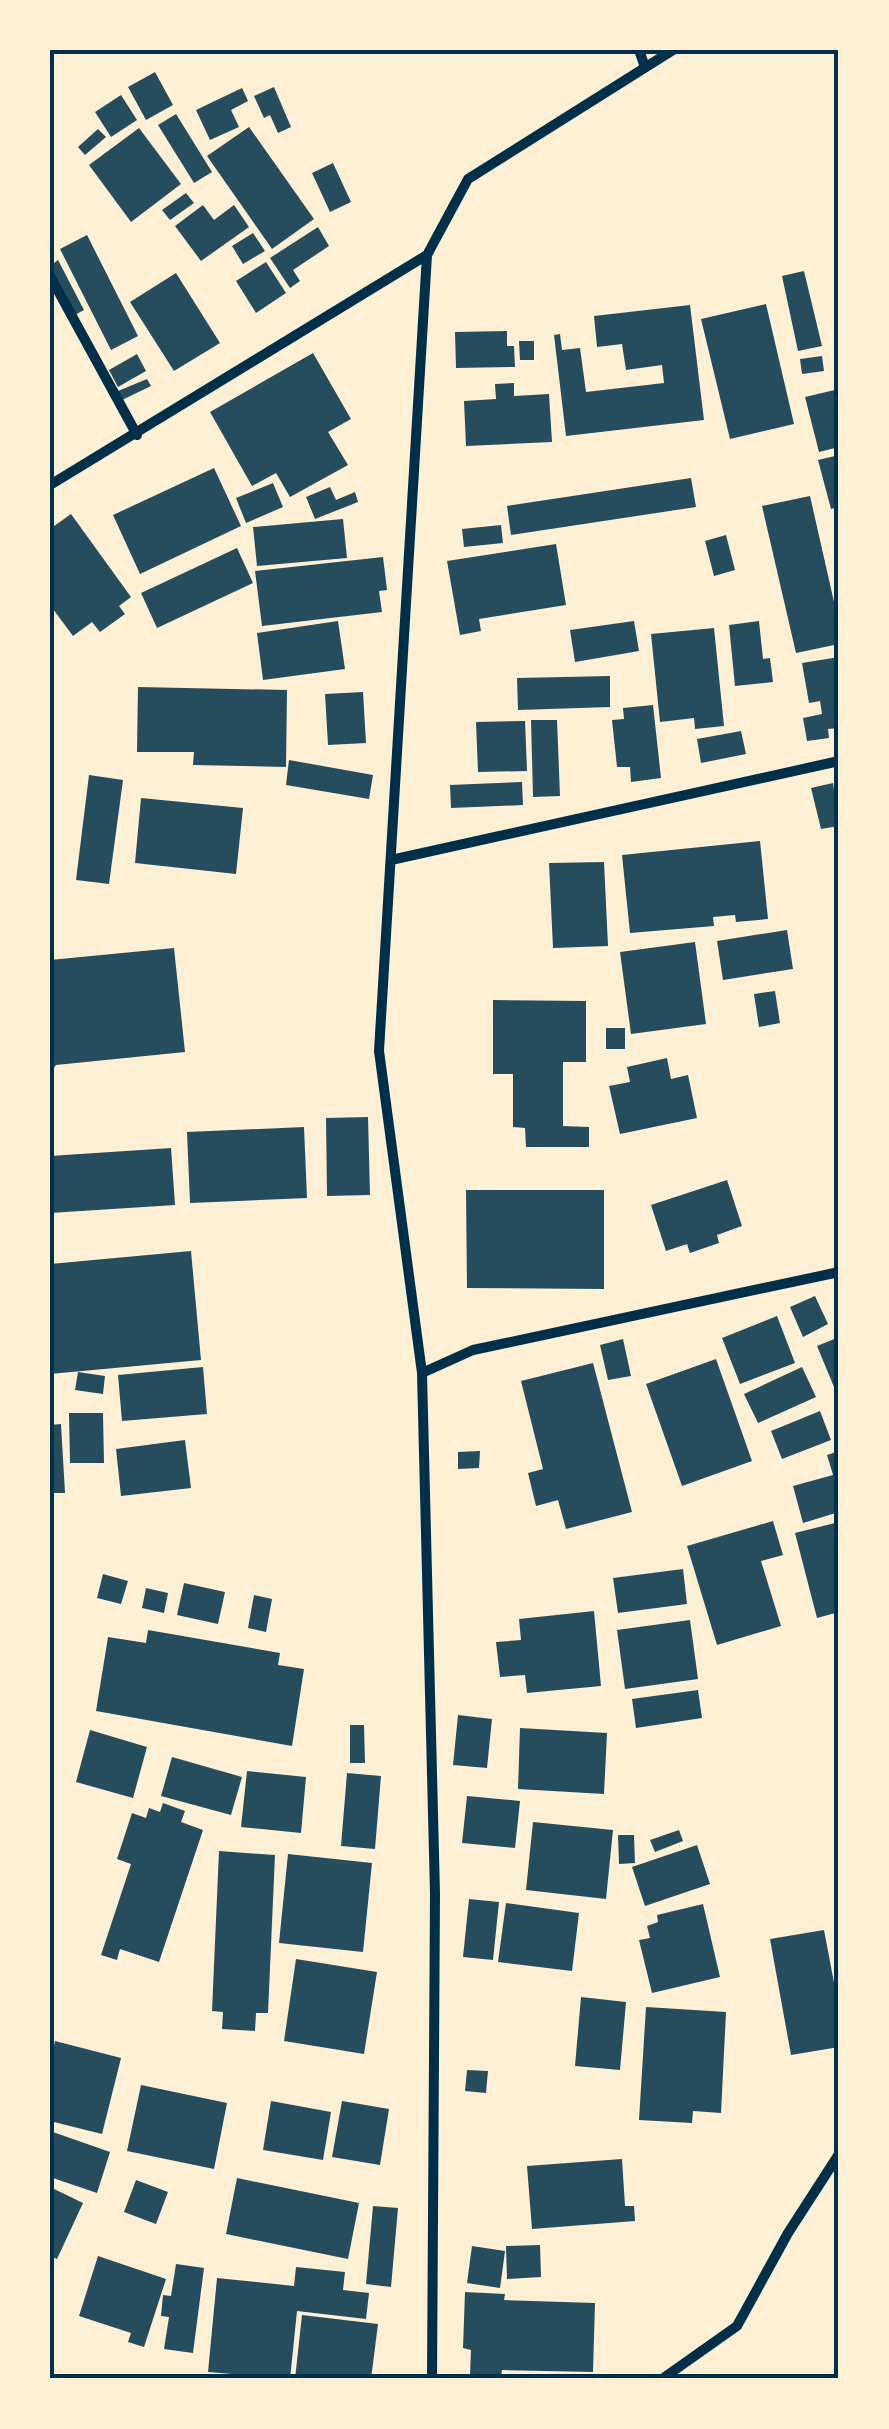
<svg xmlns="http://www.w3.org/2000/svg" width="889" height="2429" font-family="'Archivo Narrow',sans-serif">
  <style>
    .building { fill: #264d5e }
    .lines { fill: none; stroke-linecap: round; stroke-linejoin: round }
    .minor { stroke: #003049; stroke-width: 10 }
    .neatline { fill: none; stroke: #003049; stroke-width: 4 }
  </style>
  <rect width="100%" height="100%" fill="#fdf0d5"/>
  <path class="building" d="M 155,72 L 173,105 L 146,120 L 128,87 Z
    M 274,87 L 291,127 L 278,133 L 270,115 L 264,118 L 254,96 Z
    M 242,88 L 248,101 L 231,110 L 239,127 L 210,140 L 196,110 Z
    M 121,95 L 137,120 L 111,137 L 95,112 Z
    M 176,114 L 212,172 L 194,183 L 158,125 Z
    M 249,127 L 314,219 L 272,249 L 207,156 Z
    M 139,128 L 181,184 L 131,222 L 89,165 Z
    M 98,129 L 106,137 L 85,155 L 78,147 Z
    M 333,163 L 351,202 L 330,212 L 312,173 Z
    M 186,193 L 194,203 L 170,220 L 162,210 Z
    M 203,205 L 214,220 L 234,205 L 249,227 L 201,261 L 175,226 Z
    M 318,227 L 329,246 L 293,270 L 300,281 L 290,288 L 270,258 Z
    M 253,233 L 265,251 L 243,264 L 232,246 Z
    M 87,235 L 138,336 L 111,350 L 60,249 Z
    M 58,260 L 84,310 L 75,315 L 50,266 Z
    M 266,262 L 286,293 L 256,313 L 236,281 Z
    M 804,271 L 822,346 L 798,351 L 782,276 Z
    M 176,273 L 220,343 L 174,371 L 130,302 Z
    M 766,304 L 794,424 L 730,439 L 701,319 Z
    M 690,305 L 704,420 L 566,436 L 554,335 L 560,334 L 562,350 L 580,348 L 586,392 L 664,383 L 662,365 L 626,370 L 622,344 L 597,347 L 594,316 Z
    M 507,331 L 507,346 L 514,346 L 515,367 L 456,368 L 455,332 Z
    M 519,341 L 534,341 L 534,360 L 520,360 Z
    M 313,353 L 351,419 L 328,432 L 348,465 L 290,497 L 276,473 L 252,486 L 210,412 Z
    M 137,354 L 146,371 L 118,387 L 109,370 Z
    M 822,356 L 824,371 L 802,374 L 800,359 Z
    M 147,379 L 151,386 L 122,400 L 118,391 Z
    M 514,383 L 514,396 L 549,394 L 552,442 L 466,446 L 464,401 L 496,399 L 495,384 Z
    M 839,389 L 839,447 L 819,452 L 805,397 Z
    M 839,455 L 839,507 L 831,509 L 818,460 Z
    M 214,468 L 241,526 L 140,574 L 113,515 Z
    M 691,478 L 696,507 L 511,535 L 507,506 Z
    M 273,483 L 283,507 L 246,523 L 236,498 Z
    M 330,487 L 336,500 L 355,492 L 358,502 L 315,519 L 306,497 Z
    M 810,496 L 839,624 L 839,644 L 796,653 L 762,506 Z
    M 71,514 L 131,597 L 119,606 L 125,614 L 100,632 L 92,622 L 73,636 L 50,605 L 50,529 Z
    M 343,519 L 347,558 L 257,566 L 253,527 Z
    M 501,525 L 503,543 L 464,547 L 462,529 Z
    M 726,535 L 735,570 L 714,576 L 705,541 Z
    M 556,544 L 566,605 L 479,619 L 481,631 L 460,635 L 447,561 Z
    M 237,548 L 253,583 L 157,628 L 141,593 Z
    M 383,557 L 387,590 L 379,591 L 382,612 L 262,626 L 255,571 Z
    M 338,621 L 345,669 L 263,680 L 257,633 Z
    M 634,621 L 639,651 L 575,662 L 570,630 Z
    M 759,621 L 763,659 L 770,658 L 773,682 L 735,686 L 729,625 Z
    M 714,628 L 724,726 L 695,729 L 694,718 L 660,722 L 651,634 Z
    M 839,657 L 839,728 L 828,729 L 829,738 L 807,741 L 803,718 L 822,714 L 820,701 L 809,703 L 802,663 Z
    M 610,676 L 610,707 L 518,710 L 517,678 Z
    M 138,687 L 287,690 L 286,767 L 193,765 L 194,752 L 137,752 Z
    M 363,692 L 366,743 L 328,745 L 325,694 Z
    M 653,705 L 661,778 L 631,782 L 630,767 L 617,767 L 612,720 L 624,719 L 623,708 Z
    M 531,720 L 557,720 L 560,796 L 533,797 Z
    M 525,721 L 527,771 L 478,772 L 476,722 Z
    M 741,731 L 746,754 L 701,763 L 697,739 Z
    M 289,760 L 373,775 L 369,799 L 286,785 Z
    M 89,775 L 123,780 L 109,884 L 76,880 Z
    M 522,782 L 523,805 L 451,808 L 450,785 Z
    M 833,783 L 839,826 L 821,829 L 811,788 Z
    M 141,798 L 243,808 L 236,874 L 135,863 Z
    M 760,841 L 768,919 L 736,922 L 735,915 L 713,917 L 714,926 L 630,933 L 622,855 Z
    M 604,862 L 608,946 L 553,948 L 549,863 Z
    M 787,930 L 793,969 L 723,980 L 717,941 Z
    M 695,942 L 706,1024 L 631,1034 L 620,952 Z
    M 174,948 L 185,1052 L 56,1065 L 50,1073 L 50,960 Z
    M 775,991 L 780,1023 L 759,1027 L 754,994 Z
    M 493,1000 L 586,1001 L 586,1062 L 563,1062 L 563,1126 L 589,1127 L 589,1147 L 526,1147 L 525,1128 L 513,1127 L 513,1074 L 493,1074 Z
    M 606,1028 L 625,1028 L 625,1049 L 606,1049 Z
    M 667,1058 L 671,1079 L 688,1075 L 697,1118 L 620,1134 L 609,1086 L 630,1082 L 627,1067 Z
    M 368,1117 L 370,1195 L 327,1196 L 326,1118 Z
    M 304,1127 L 307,1198 L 190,1203 L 187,1132 Z
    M 171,1148 L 175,1205 L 50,1213 L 50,1156 Z
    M 727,1180 L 742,1226 L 717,1235 L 719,1243 L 690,1253 L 687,1244 L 666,1251 L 651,1205 Z
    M 466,1190 L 604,1190 L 604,1289 L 467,1288 Z
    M 191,1251 L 201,1360 L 50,1374 L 50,1264 Z
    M 815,1296 L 828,1324 L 803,1337 L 790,1307 Z
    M 777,1316 L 795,1363 L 740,1384 L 722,1338 Z
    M 839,1337 L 839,1399 L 817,1346 Z
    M 623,1339 L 631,1376 L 608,1380 L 600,1345 Z
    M 716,1359 L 752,1461 L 682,1486 L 646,1384 Z
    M 593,1363 L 632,1512 L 566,1529 L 558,1500 L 536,1506 L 528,1473 L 543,1469 L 521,1381 Z
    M 203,1367 L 207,1414 L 122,1421 L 118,1375 Z
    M 802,1367 L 816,1397 L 758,1423 L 744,1394 Z
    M 78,1372 L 105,1376 L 103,1394 L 75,1390 Z
    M 820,1411 L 831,1440 L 782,1459 L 771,1431 Z
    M 69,1413 L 103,1413 L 104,1463 L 70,1463 Z
    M 61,1424 L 65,1493 L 50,1493 L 50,1425 Z
    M 185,1440 L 191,1488 L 121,1496 L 116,1449 Z
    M 480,1451 L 479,1468 L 458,1469 L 458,1452 Z
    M 839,1451 L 839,1512 L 803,1523 L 793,1486 L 833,1475 L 827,1455 Z
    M 773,1521 L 783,1555 L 761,1561 L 781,1626 L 717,1645 L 687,1546 Z
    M 839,1522 L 839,1612 L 817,1618 L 795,1533 Z
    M 683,1569 L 687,1604 L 618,1613 L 613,1578 Z
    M 103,1574 L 128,1581 L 121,1604 L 97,1598 Z
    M 184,1583 L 225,1592 L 218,1624 L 177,1615 Z
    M 146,1588 L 168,1593 L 164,1613 L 142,1608 Z
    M 254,1595 L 272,1599 L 266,1632 L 248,1628 Z
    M 594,1611 L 601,1686 L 527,1693 L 525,1675 L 500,1677 L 496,1642 L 521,1640 L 519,1619 Z
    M 690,1620 L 698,1679 L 625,1689 L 617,1630 Z
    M 148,1630 L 280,1653 L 278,1665 L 304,1669 L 292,1746 L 96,1711 L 108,1637 L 146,1643 Z
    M 698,1690 L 702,1718 L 636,1728 L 632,1699 Z
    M 458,1715 L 492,1719 L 487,1768 L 453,1765 Z
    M 350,1725 L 364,1725 L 365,1763 L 350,1763 Z
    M 520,1728 L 607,1733 L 604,1794 L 518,1789 Z
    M 90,1730 L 147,1747 L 133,1798 L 76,1782 Z
    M 172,1757 L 242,1777 L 231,1815 L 161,1796 Z
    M 247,1771 L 306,1777 L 301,1833 L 241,1827 Z
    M 347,1773 L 381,1776 L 375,1849 L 341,1846 Z
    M 467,1796 L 520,1801 L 515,1848 L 462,1843 Z
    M 163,1803 L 185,1811 L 181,1822 L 203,1830 L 159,1962 L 120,1949 L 117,1960 L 101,1955 L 131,1864 L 117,1859 L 132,1813 L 146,1818 L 149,1808 L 160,1812 Z
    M 533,1822 L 613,1830 L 606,1899 L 526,1890 Z
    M 679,1830 L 683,1841 L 655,1852 L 650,1840 Z
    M 618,1835 L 634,1835 L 635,1863 L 619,1864 Z
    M 697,1845 L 710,1884 L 645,1906 L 632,1867 Z
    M 219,1851 L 275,1855 L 268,2013 L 256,2013 L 255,2031 L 222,2029 L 223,2012 L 212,2011 Z
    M 288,1854 L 372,1863 L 363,1952 L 279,1943 Z
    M 469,1899 L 499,1902 L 493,1960 L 463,1957 Z
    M 506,1903 L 579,1913 L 572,1971 L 498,1962 Z
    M 703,1904 L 720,1977 L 652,1993 L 639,1940 L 650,1938 L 647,1926 L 658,1922 L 657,1915 Z
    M 824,1930 L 839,2009 L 839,2047 L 791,2055 L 770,1939 Z
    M 296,1959 L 377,1972 L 364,2054 L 284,2041 Z
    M 581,1997 L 626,2002 L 620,2070 L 575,2066 Z
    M 646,2007 L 726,2012 L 721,2113 L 693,2111 L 692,2123 L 639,2120 Z
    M 55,2041 L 121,2058 L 102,2134 L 50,2121 L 50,2063 Z
    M 467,2070 L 488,2071 L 486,2093 L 465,2091 Z
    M 141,2085 L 227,2103 L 214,2169 L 127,2151 Z
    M 271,2101 L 331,2112 L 323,2160 L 263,2150 Z
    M 342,2101 L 389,2109 L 380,2165 L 332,2157 Z
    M 50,2131 L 110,2152 L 97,2193 L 50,2177 Z
    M 622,2159 L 625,2206 L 634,2206 L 635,2221 L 532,2229 L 527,2166 Z
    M 237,2178 L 359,2203 L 348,2259 L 226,2234 Z
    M 136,2180 L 168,2192 L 156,2224 L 124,2212 Z
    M 50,2187 L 83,2203 L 57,2259 L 50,2256 Z
    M 373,2206 L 398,2208 L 391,2287 L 366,2284 Z
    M 540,2245 L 541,2277 L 507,2279 L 506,2246 Z
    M 472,2246 L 505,2251 L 500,2288 L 467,2283 Z
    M 98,2256 L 166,2279 L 144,2347 L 128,2342 L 131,2333 L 79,2316 Z
    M 176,2264 L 204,2268 L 193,2353 L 164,2349 L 169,2317 L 161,2316 L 163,2295 L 171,2296 Z
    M 296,2267 L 345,2272 L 343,2290 L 369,2293 L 366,2319 L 297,2311 L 290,2379 L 208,2372 L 217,2278 L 294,2286 Z
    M 465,2292 L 505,2294 L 504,2300 L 595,2303 L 593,2372 L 502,2370 L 501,2377 L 470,2375 L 471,2350 L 463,2348 Z
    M 302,2315 L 378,2324 L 371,2379 L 295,2379 Z"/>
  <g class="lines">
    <path class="minor" d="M 639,50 L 645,67
      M 50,276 L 137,435
      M 50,485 L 427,255
      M 391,860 L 839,761
      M 422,1373 L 473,1350 L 839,1272
      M 432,2379 L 435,1894 L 422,1373 L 379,1051 L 427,255 L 468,179 L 673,50
      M 662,2379 L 737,2326 L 788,2233 L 839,2154"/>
  </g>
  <rect width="889" height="2429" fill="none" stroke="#fdf0d5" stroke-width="105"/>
  <rect x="52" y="52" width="784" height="2324" class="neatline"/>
</svg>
